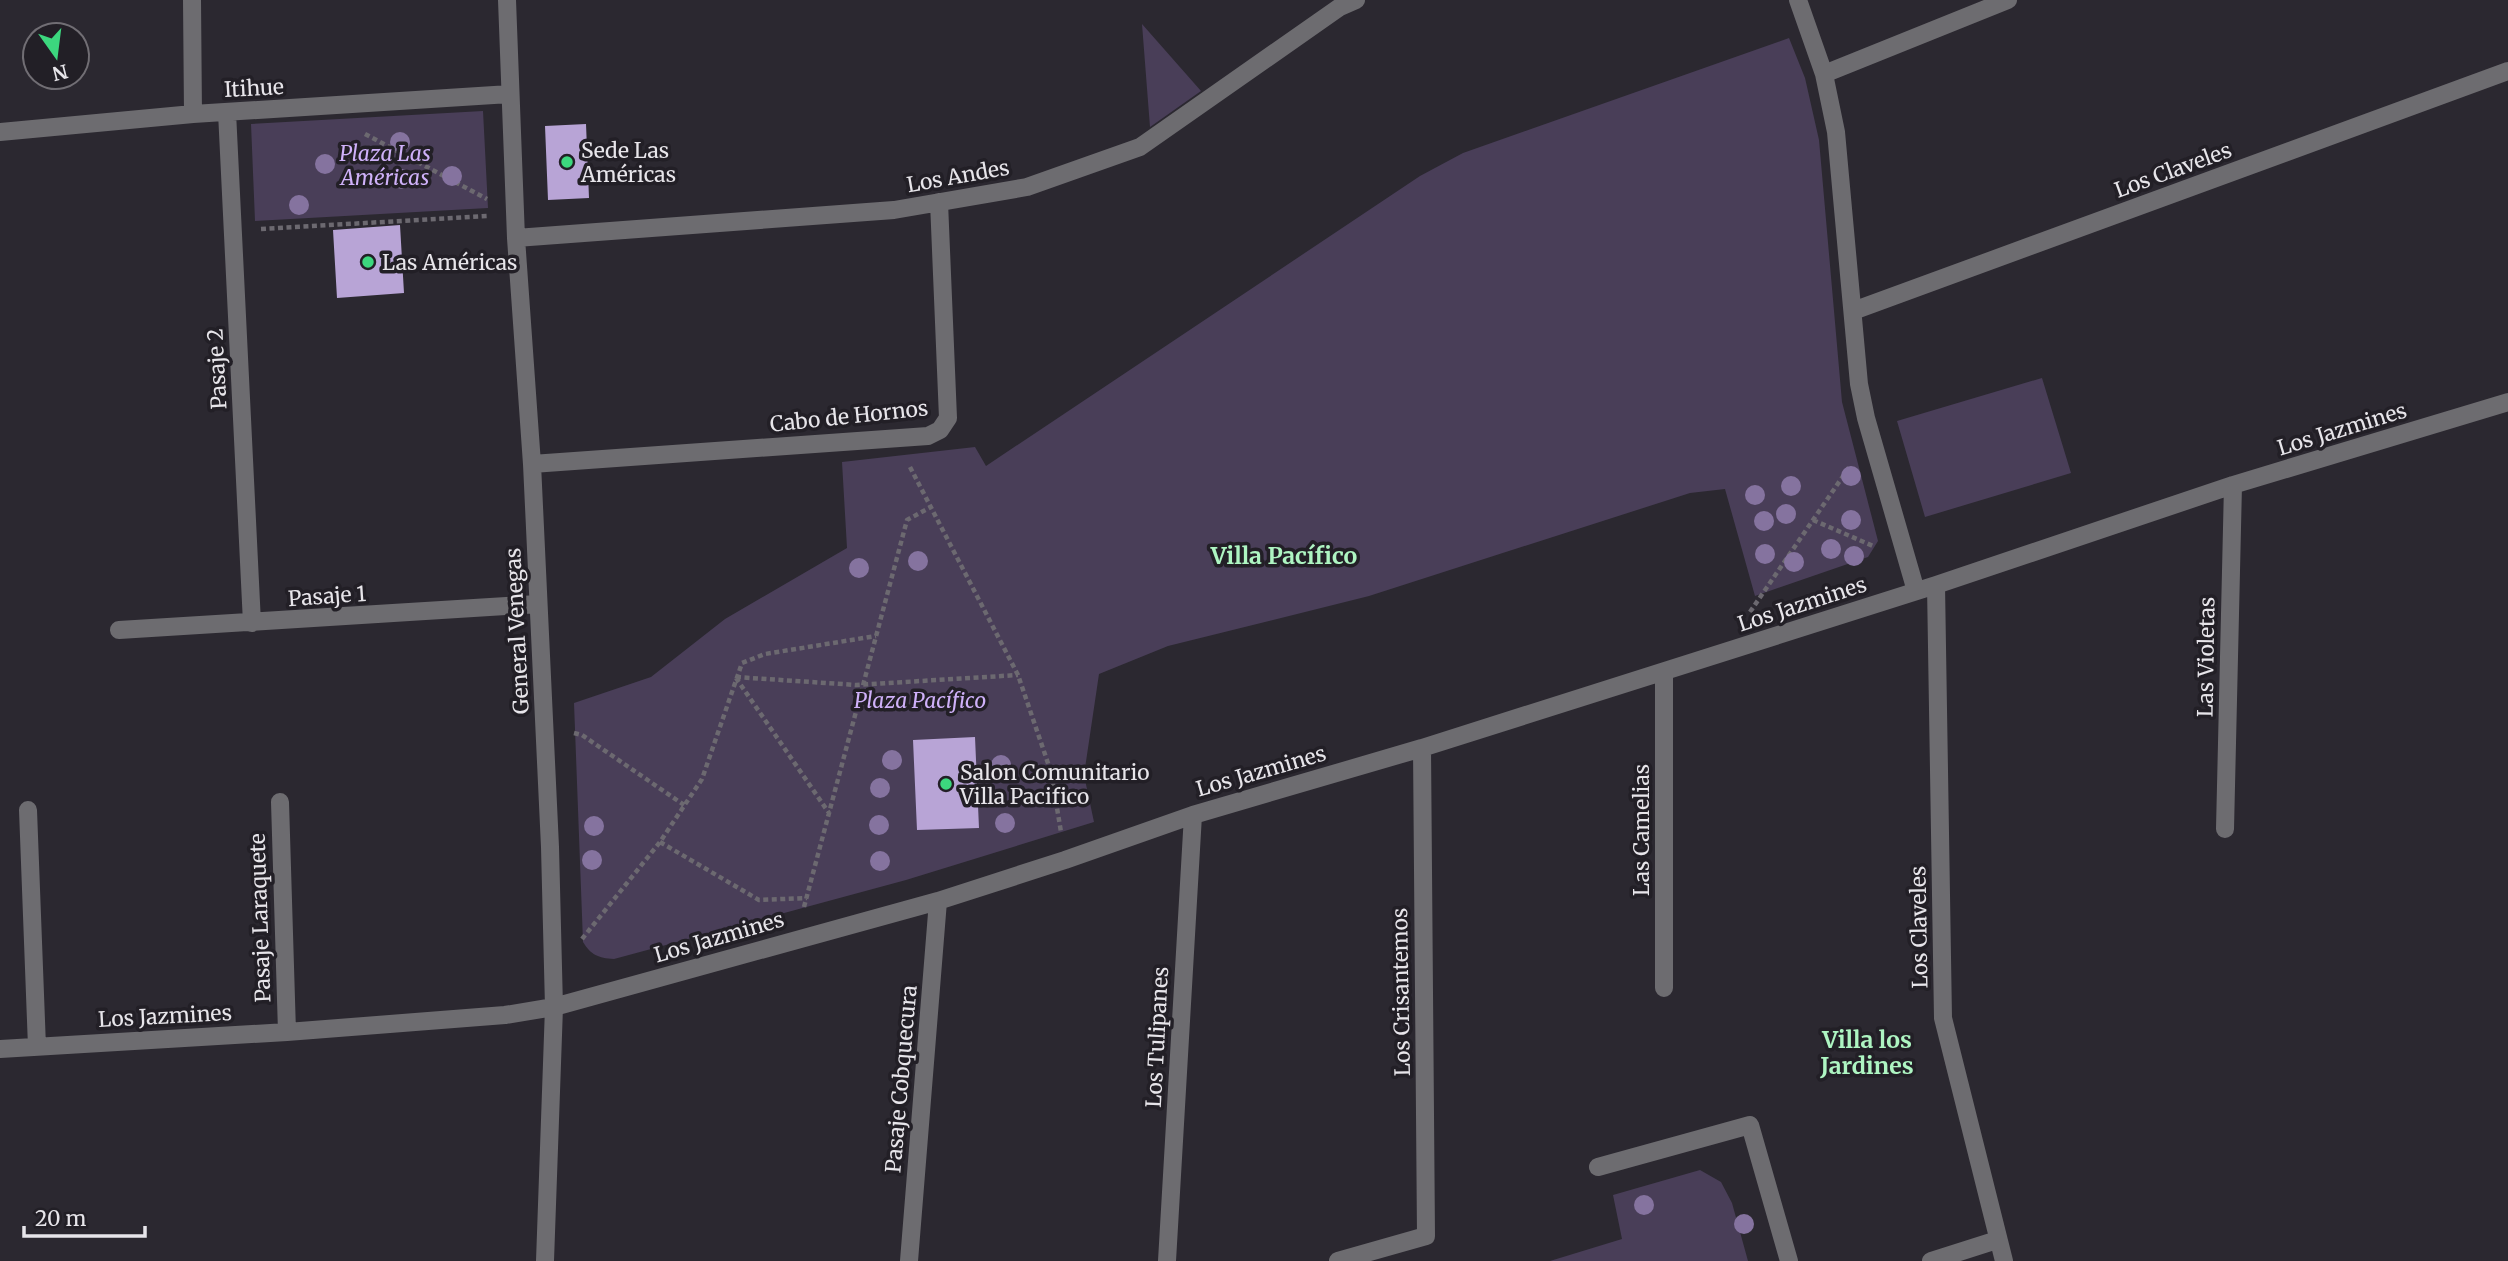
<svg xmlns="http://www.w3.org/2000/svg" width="2508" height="1261" font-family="Merriweather,serif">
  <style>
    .green { fill: #493e58 }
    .building { fill: #b8a4d6 }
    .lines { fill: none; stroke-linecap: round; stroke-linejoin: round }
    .path { stroke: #6c6970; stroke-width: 4.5; stroke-dasharray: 5 3.5; stroke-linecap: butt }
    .street { stroke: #6d6c70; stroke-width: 18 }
    .tree { fill: #85739f }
    .poi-dot { fill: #3cd77e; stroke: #221f26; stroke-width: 2.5 }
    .labels { text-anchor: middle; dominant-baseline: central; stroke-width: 7; stroke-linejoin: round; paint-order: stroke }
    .street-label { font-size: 21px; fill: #e7e5ea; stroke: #221f26 }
    .poi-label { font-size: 21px; fill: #e7e5ea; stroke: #221f26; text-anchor: start }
    .park-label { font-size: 21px; font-style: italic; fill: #cfb1f9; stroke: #221f26 }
    .neighbourhood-label { font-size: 23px; font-weight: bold; fill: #aef5c2; stroke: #221f26 }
  </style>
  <rect width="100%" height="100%" fill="#2b2830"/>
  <path class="green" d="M 1142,24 L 1201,91 L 1150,127 Z
    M 1789,38 L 1805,78 L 1819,140 L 1842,402 L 1878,541 L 1868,557 L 1755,596 L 1725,489 L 1690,493 L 1369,596 L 1168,646 L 1099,674 L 1084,775 L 1094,822 L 906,880 L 614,959 C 598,958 591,955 583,942 L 574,703 L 651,677 L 725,619 L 847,548 L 842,462 L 975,447 L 986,466 L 1420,176 L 1463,153 Z
    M 483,111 L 488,208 L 255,221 L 251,124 Z
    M 2042,378 L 2071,473 L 1925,517 L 1897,421 Z
    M 1700,1170 L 1721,1182 L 1732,1203 L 1748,1261 L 1550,1261 L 1622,1239 L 1613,1195 Z"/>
  <path class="building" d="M 586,124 L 589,198 L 548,200 L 545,126 Z
    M 400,225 L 404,293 L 337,298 L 333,230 Z
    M 975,737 L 979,828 L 917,830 L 913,740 Z"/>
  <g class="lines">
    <path class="path" d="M 365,134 L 487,199
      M 261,229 L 487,216
      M 910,467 L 1018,675 L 1051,772 L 1061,832
      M 1813,520 L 1873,546
      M 1750,612 L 1850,466
      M 736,677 L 856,685 L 1018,675
      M 736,678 L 829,813
      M 574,733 L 582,735 L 684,805
      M 660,842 L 759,900 L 807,898
      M 804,907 L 907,520 L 929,508
      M 582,939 L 660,842 L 702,779 L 742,663 L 765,654 L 876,636"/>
    <path class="street" d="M 192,0 L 193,114
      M 507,0 L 516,238 L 532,464 L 550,847 L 554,1007 L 545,1261
      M 1798,0 L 1824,74 L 1836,132 L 1859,384 L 1866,418 L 1916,591
      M 1824,74 L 2008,0
      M 227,112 L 252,623
      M 0,132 L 193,114 L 510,94
      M 516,238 L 894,210 L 1027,187 L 1140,147 L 1340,7 L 1356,0
      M 1853,311 L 2508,71
      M 532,464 L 928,436 L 940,430 L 948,418 L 939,202
      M 1936,585 L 1943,1018 L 2004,1261
      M 119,630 L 538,604
      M 280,802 L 287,1032
      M 28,810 L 37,1047
      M 2225,829 L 2233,485
      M 1664,988 L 1664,672
      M 0,1049 L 287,1032 L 505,1015 L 554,1007 L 938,901 L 1065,860 L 1193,815 L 1422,748 L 1936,585 L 2233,485 L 2508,402
      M 1598,1167 L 1750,1125 L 1789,1261
      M 909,1261 L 938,901
      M 1167,1261 L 1193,815
      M 1338,1261 L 1426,1236 L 1422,748
      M 1931,1261 L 1997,1240"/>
  </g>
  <g class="tree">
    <circle cx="400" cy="142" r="10"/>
    <circle cx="325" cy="164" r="10"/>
    <circle cx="452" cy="176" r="10"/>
    <circle cx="402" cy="179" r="10"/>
    <circle cx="299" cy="205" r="10"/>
    <circle cx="1851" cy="476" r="10"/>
    <circle cx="1791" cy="486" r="10"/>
    <circle cx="1755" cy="495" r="10"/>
    <circle cx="1786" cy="514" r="10"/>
    <circle cx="1851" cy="520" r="10"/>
    <circle cx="1764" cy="521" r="10"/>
    <circle cx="1831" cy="549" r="10"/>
    <circle cx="1765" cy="554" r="10"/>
    <circle cx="1854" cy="556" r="10"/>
    <circle cx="918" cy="561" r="10"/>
    <circle cx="1794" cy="562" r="10"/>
    <circle cx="859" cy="568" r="10"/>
    <circle cx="892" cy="760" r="10"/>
    <circle cx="1001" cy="765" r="10"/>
    <circle cx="880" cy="788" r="10"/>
    <circle cx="1005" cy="823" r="10"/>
    <circle cx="879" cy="825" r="10"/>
    <circle cx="594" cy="826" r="10"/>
    <circle cx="592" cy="860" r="10"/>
    <circle cx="880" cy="861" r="10"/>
    <circle cx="1644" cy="1205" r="10"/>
    <circle cx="1744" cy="1224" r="10"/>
  </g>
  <g class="poi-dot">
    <circle cx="567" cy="162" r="7"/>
    <circle cx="368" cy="262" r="7"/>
    <circle cx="946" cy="784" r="7"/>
  </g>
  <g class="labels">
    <g class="street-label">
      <text transform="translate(254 88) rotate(-3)">Itihue</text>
      <text transform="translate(2173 170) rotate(-20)">Los Claveles</text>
      <text transform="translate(958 176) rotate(-10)">Los Andes</text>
      <text transform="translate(217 369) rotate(-93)">Pasaje 2</text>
      <text transform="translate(849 416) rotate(-6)">Cabo de Hornos</text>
      <text transform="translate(2342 429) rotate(-17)">Los Jazmines</text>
      <text transform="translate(327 596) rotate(-4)">Pasaje 1</text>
      <text transform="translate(1802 604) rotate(-18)">Los Jazmines</text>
      <text transform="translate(517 631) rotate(-93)">General Venegas</text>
      <text transform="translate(2206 657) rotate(-89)">Las Violetas</text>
      <text transform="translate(1261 771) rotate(-16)">Los Jazmines</text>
      <text transform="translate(1641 830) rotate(-90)">Las Camelias</text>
      <text transform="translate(260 918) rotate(-92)">Pasaje Laraquete</text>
      <text transform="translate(1919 927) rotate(-91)">Los Claveles</text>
      <text transform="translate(719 937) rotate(-16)">Los Jazmines</text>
      <text transform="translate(1401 992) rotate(-91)">Los Crisantemos</text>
      <text transform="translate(165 1016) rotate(-3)">Los Jazmines</text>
      <text transform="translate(1157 1037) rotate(-87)">Los Tulipanes</text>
      <text transform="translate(901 1079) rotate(-85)">Pasaje Cobquecura</text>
    </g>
    <g class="poi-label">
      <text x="581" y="150">Sede Las<tspan x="581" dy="24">Américas</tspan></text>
      <text x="382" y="262">Las Américas</text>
      <text x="960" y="772">Salon Comunitario<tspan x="960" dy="24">Villa Pacifico</tspan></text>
    </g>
    <g class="park-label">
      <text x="385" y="153">Plaza Las<tspan x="385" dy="24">Américas</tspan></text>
      <text x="920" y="700">Plaza Pacífico</text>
    </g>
    <g class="neighbourhood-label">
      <text x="1284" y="555">Villa Pacífico</text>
      <text x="1867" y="1039">Villa los<tspan x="1867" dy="26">Jardines</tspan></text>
    </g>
  </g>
  <g transform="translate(56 56) rotate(166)"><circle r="33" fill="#221f26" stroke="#716e74" stroke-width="2"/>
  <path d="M0-5L12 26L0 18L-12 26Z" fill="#3cd77e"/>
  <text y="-10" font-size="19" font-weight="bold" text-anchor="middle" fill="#e7e5ea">N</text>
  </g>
  <path d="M24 1226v10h121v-10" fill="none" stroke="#e7e5ea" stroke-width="3.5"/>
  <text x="35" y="1226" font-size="21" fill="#e7e5ea" stroke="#221f26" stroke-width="5" paint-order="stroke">20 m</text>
</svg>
